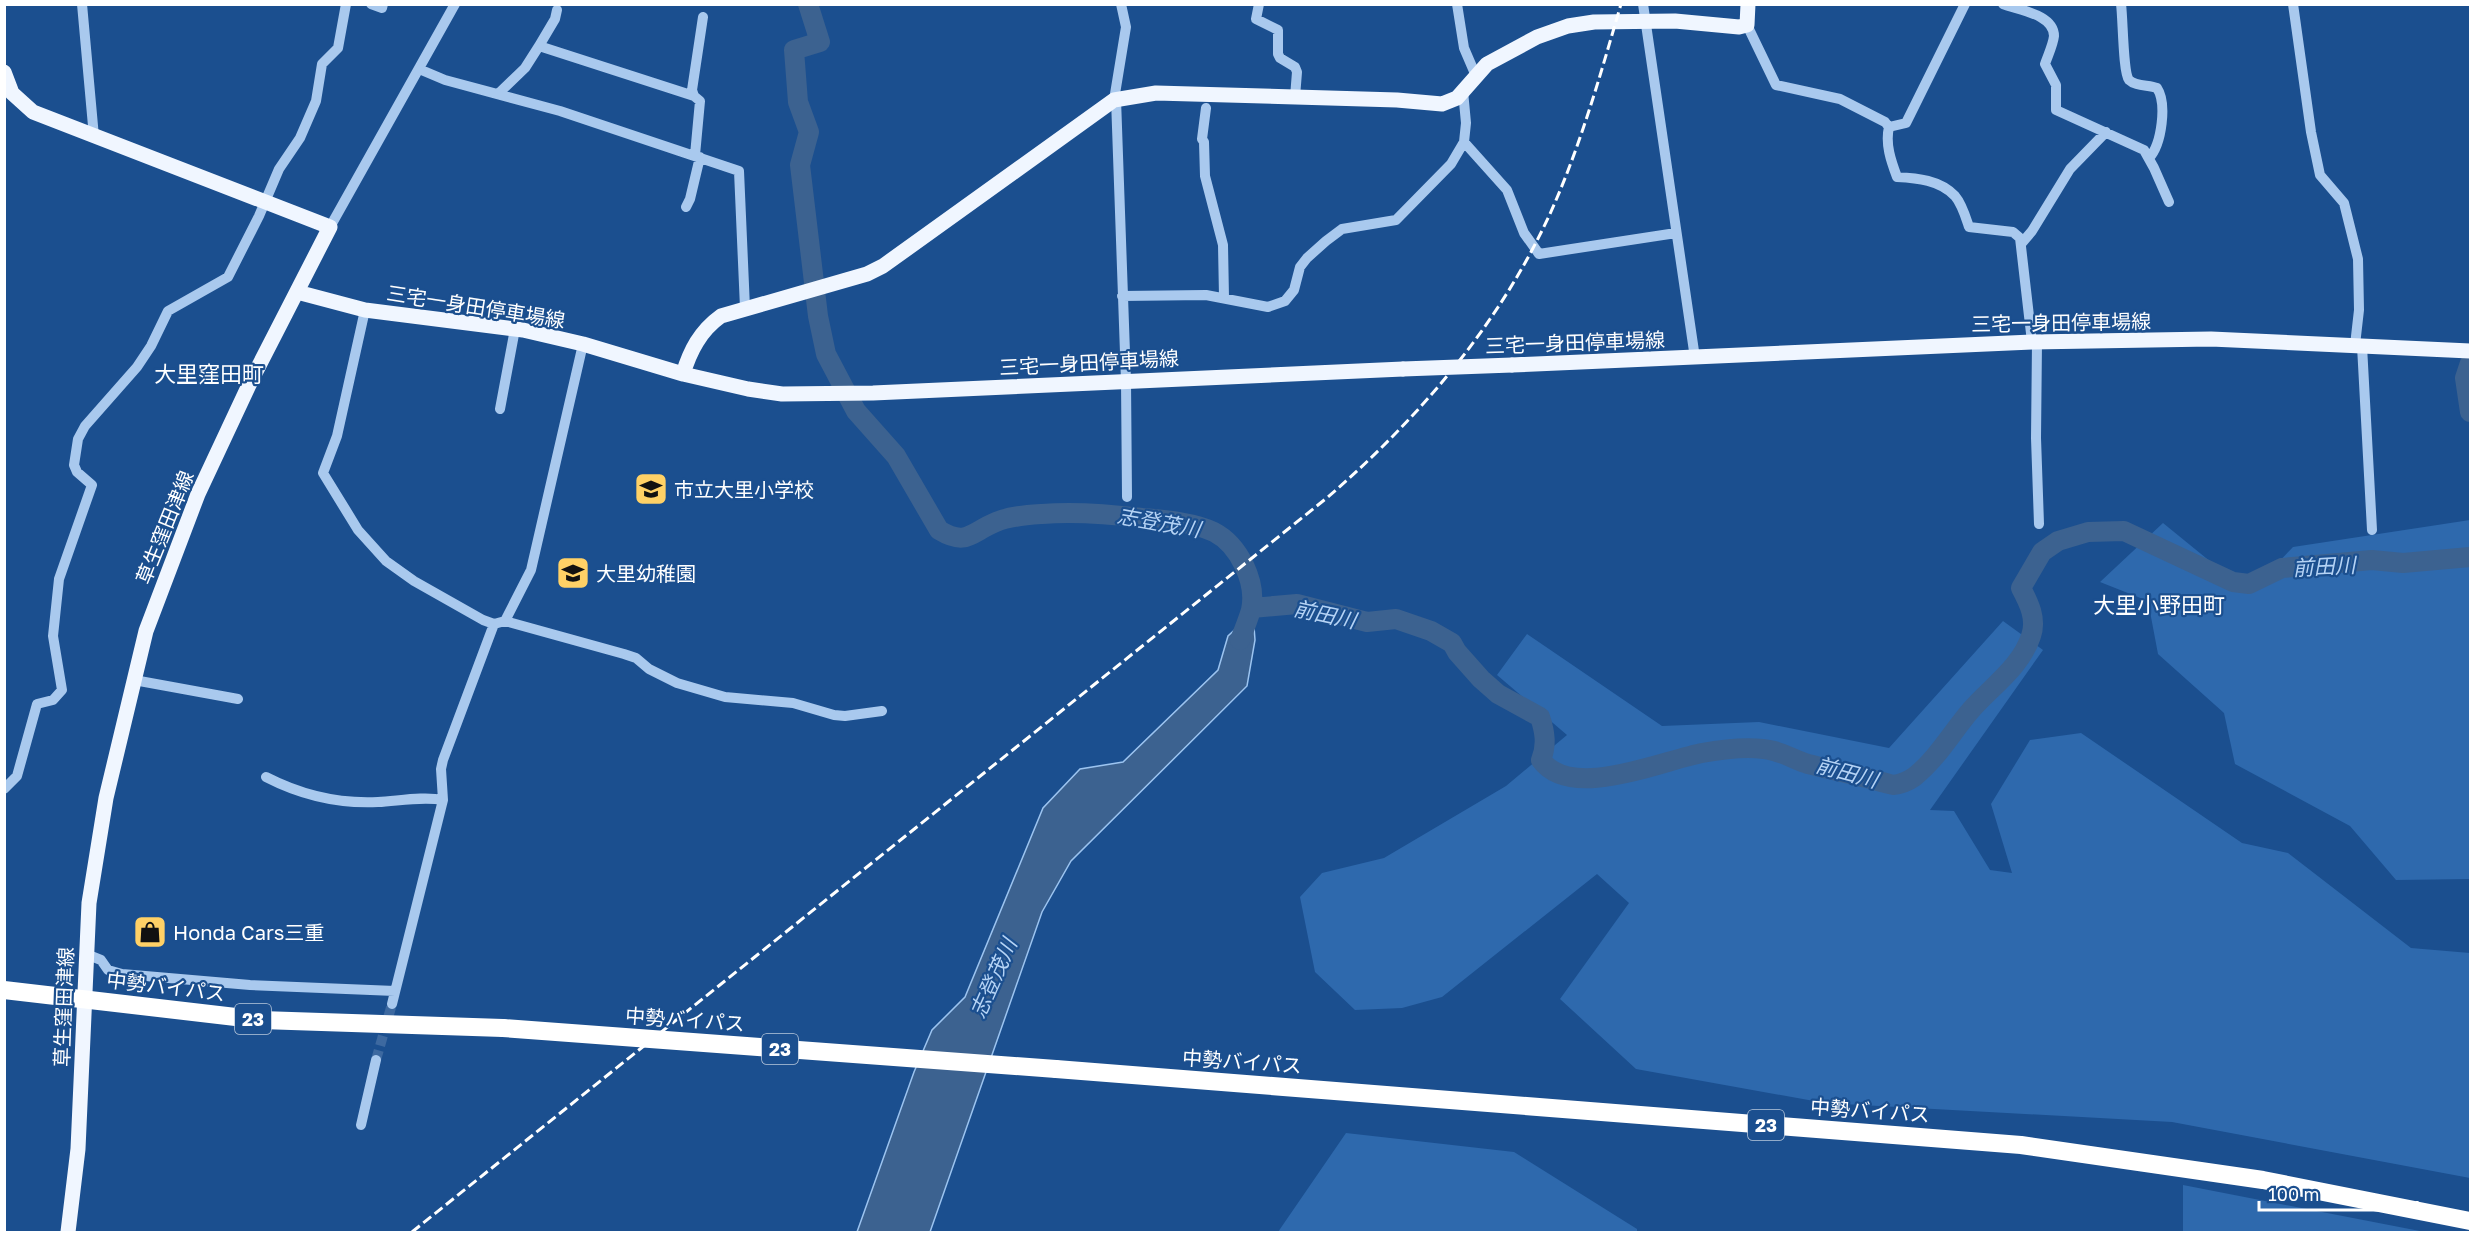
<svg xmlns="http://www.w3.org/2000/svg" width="2475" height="1237" font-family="'Golos Text','Noto Sans JP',sans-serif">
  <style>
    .green { fill: #2e69ad }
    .water { fill: #3c6290; stroke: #9cc4f0; stroke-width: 1.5 }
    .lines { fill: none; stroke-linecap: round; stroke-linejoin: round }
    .river { stroke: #3c6290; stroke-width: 20 }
    .minor-tunnel { stroke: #3d69a0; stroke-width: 10; stroke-dasharray: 10 5; stroke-linecap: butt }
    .minor { stroke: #a9c9ee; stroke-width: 10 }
    .major { stroke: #f0f6ff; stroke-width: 15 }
    .highway { stroke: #fff; stroke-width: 18 }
    .rail { stroke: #fff; stroke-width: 3; stroke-dasharray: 10 4.5; stroke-linecap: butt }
    .major-bridge { stroke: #f0f6ff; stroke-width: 15 }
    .highway-bridge { stroke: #fff; stroke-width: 18 }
    .labels { text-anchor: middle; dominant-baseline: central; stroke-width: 4.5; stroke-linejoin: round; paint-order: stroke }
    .shield { fill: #1b4f8f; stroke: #bbcadd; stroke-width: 1.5 }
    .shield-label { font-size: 18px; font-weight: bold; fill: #fff }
    .street-label { font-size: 20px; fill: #fff; stroke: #1b4f8f }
    .poi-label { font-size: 20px; fill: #fff; stroke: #1b4f8f; text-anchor: start }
    .water-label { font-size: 21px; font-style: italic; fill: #b5d3f5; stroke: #1b4f8f }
    .quarter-label { font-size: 22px; fill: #fff; stroke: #1b4f8f }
  </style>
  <rect width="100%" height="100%" fill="#1b4f8f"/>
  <path class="green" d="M 2470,520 L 2470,879 L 2396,880 L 2350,826 L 2235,764 L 2224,713 L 2158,654 L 2148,601 L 2100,582 L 2163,523 L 2249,593 L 2293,547 Z
    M 2003,621 L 2043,650 L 1930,810 L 1954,811 L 1990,870 L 2012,873 L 1991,804 L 2030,740 L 2081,733 L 2242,843 L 2288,853 L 2411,948 L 2470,953 L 2470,1178 L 2172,1122 L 1825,1103 L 1636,1069 L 1560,999 L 1629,903 L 1597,874 L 1442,997 L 1402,1008 L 1355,1010 L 1315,972 L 1300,897 L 1322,873 L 1384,858 L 1506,786 L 1567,735 L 1497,675 L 1527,634 L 1662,726 L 1759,722 L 1889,748 Z
    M 1346,1133 L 1514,1152 L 1637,1229 L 1637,1232 L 1278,1232 Z
    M 2183,1185 L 2425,1232 L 2183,1232 Z"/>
  <path class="water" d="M 1253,613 L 1255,640 L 1247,686 L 1071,861 L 1042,912 L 930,1232 L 857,1232 L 914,1072 L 932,1030 L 965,997 L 1043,808 L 1080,769 L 1123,762 L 1218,670 L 1228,636 Z"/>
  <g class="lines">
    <path class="river" d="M 808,4 L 820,42 L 794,50 L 798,102 L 809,132 L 800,165 L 818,316 L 826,354 L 856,411 L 896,456 L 939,530 C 967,547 971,532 996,522 C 1010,516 1027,515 1042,514 C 1075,511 1109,514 1142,518 C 1165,520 1193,522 1214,532 C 1239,545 1257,582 1251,610 C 1248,620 1244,630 1240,640
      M 2470,363 L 2465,378 L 2470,412
      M 1252,608 L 1297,604 L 1367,622 L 1396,619 L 1431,631 L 1452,643 L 1457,652 L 1481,679 L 1498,694 L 1540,717 C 1545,732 1547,745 1541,760 C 1571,801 1661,761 1702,753 C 1724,749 1752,745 1774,751 C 1786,754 1797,761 1808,764 C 1837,771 1865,777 1893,785 C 1901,784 1907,782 1914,777 C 1937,759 1952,732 1971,710 C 1991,687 2021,667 2031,636 C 2037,619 2029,603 2021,588 L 2042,552 L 2058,541 L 2088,532 L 2124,531 L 2233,582 L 2249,584 L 2282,568 L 2372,560 L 2403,563 L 2470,557"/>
    <path class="minor-tunnel" d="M 376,1060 L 392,1004"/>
    <path class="minor" d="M 82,4 L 94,137
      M 371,4 L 382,8 L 383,4
      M 1259,4 L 1256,19 L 1278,30 L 1278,54 L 1280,58 L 1295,67 L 1297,72 L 1295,97
      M 1457,4 L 1464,48 L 1476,76
      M 1643,4 L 1695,358
      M 2003,4 C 2018,10 2054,14 2054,36 C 2053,45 2048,55 2045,64 L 2056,85 L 2056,110 L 2144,150 L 2154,168 L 2169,202
      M 2121,4 C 2123,18 2123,73 2129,80 C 2135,86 2149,85 2157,88 C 2167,103 2162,144 2149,158
      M 2293,4 L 2311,132 L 2320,175 L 2344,203 L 2358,259 L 2359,310 L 2355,345
      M 1747,25 L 1776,85 L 1840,99 L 1885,122 L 1889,127 L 1906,123 L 1965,4
      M 539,46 L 555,19 L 557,10
      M 419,69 L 445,80 L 560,111 L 739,171 L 745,308
      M 499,93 L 525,68 L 539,46 L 694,96
      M 1116,99 L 1126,381 L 1127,497
      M 1114,100 L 1126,27 L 1121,4
      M 1206,108 L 1202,139 L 1204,142 L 1205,176 L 1223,245 L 1224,297
      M 1889,127 C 1885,144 1891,161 1897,177 C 1917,178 1940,180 1955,196 C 1962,204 1966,218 1969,227 L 2013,232 L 2020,238 L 2032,342
      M 1464,142 L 1507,190 L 1524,233 L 1539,254 L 1676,233
      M 695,155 L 700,101 L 694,96 L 692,90 L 703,17
      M 686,207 L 690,199 L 700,157
      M 330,227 L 455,4
      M 2021,244 L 2032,231 L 2070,169 L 2106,132
      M 1122,296 L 1206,295 L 1268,307 L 1285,301 L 1294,290 L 1300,267 L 1307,258 L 1326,241 L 1342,229 L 1396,220 L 1451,164 L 1464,142 L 1466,123 L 1463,91
      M 365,310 L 337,436 L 323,473 L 358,530 L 386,561 L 414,581 L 483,620 L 494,624 L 505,621 L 624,654 L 636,658 L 649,669 L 677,683 L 725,697 L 793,703 L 834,715 L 845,716 L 882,711
      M 2037,342 L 2036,438 L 2039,524
      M 2362,346 L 2372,530
      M 500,409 L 515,329
      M 505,621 L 531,570 L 583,344
      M 134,680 L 238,699
      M 266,777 C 301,795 338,804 378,802 C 398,801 423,796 443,800
      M 4,789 L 17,776 L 37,704 L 53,700 L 62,690 L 53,636 L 59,579 L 92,485 L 77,472 L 74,465 L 78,439 L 85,426 L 137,367 L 151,346 L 168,311 L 228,277 L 259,216 L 279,169 L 300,138 L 316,101 L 322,64 L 338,48 L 346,4
      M 86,954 L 101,960 L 108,970 L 122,974 L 250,985 L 395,991
      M 392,1004 L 443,800 L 441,769 L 443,760 L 494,624
      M 361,1125 L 376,1060"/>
    <path class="major" d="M 4,72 L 12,93 L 33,112 L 330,227 L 249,385 L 198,494 L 146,631 L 106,798 L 89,903 L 78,1149 L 68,1232
      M 297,292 L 365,310 L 523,330 L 583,344 L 683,374 L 748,389 L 782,394 L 873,393 L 1403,369
      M 1512,365 L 2032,342 L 2211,339 L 2470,351
      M 683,374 C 690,351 700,331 721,316 L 867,274 L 883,266 L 1114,100 L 1156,93 L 1397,100 L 1442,104 L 1457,98 L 1487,64 L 1537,37 L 1568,26 L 1594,22 L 1675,21 L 1739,27 L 1747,25 L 1748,4"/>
    <path class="highway" d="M 4,990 L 261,1020 L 503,1028
      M 1056,1069 L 2021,1145 L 2263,1180 L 2470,1221"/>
    <path class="rail" d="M 412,1232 L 1328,497 C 1419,418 1498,326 1549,216 C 1580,148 1600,76 1621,4"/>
    <path class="major-bridge" d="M 1403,369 L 1512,365"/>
    <path class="highway-bridge" d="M 503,1028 L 1056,1069"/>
  </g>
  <defs>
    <g id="school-square" transform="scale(1.725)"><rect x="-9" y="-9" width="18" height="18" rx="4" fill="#ffd166" stroke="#1b4f8f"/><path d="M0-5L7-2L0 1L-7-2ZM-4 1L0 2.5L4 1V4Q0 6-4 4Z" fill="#111"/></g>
    <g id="shop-square" transform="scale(1.725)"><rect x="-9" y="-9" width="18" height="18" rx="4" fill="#ffd166" stroke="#1b4f8f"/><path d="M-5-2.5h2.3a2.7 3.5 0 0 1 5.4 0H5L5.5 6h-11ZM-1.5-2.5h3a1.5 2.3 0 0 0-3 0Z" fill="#111"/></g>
  </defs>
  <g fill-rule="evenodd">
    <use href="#school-square" x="651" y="489"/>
    <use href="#school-square" x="573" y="573"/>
    <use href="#shop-square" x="150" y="932"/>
  </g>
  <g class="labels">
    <g class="shield">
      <rect x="235" y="1004" width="36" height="30" rx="4.5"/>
      <rect x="762" y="1034" width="36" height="30" rx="4.5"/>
      <rect x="1748" y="1110" width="36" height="30" rx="4.5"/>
    </g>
    <g class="shield-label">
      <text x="253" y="1019">23</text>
      <text x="780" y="1049">23</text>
      <text x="1766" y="1125">23</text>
    </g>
    <g class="street-label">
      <text transform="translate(476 306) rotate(9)">三宅一身田停車場線</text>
      <text transform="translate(2061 322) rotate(-1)">三宅一身田停車場線</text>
      <text transform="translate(1575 342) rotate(-2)">三宅一身田停車場線</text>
      <text transform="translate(1089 362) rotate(-3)">三宅一身田停車場線</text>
      <text transform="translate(164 527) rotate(-68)">草生窪田津線</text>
      <text transform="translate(166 986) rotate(7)">中勢バイパス</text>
      <text transform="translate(63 1007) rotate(-88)">草生窪田津線</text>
      <text transform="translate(685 1019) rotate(4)">中勢バイパス</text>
      <text transform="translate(1242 1061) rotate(4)">中勢バイパス</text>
      <text transform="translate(1870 1110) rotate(4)">中勢バイパス</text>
    </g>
    <g class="poi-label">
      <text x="674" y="489">市立大里小学校</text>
      <text x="596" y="573">大里幼稚園</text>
      <text x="173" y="932">Honda Cars三重</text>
    </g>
    <g class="water-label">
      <text transform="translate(1159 522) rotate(10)">志登茂川</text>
      <text transform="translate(2324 566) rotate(-3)">前田川</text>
      <text transform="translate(1325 614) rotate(12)">前田川</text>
      <text transform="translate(1847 772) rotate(15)">前田川</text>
      <text transform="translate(993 978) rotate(-66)">志登茂川</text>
    </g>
    <g class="quarter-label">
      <text x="209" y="373">大里窪田町</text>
      <text x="2159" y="604">大里小野田町</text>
    </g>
  </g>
  <rect width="2475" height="1237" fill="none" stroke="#ffffff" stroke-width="12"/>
  <path d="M2259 1201v9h158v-9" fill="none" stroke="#ffffff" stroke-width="3"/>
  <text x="2268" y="1201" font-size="18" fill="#ffffff" stroke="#1b4f8f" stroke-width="4.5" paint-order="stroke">100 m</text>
</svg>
